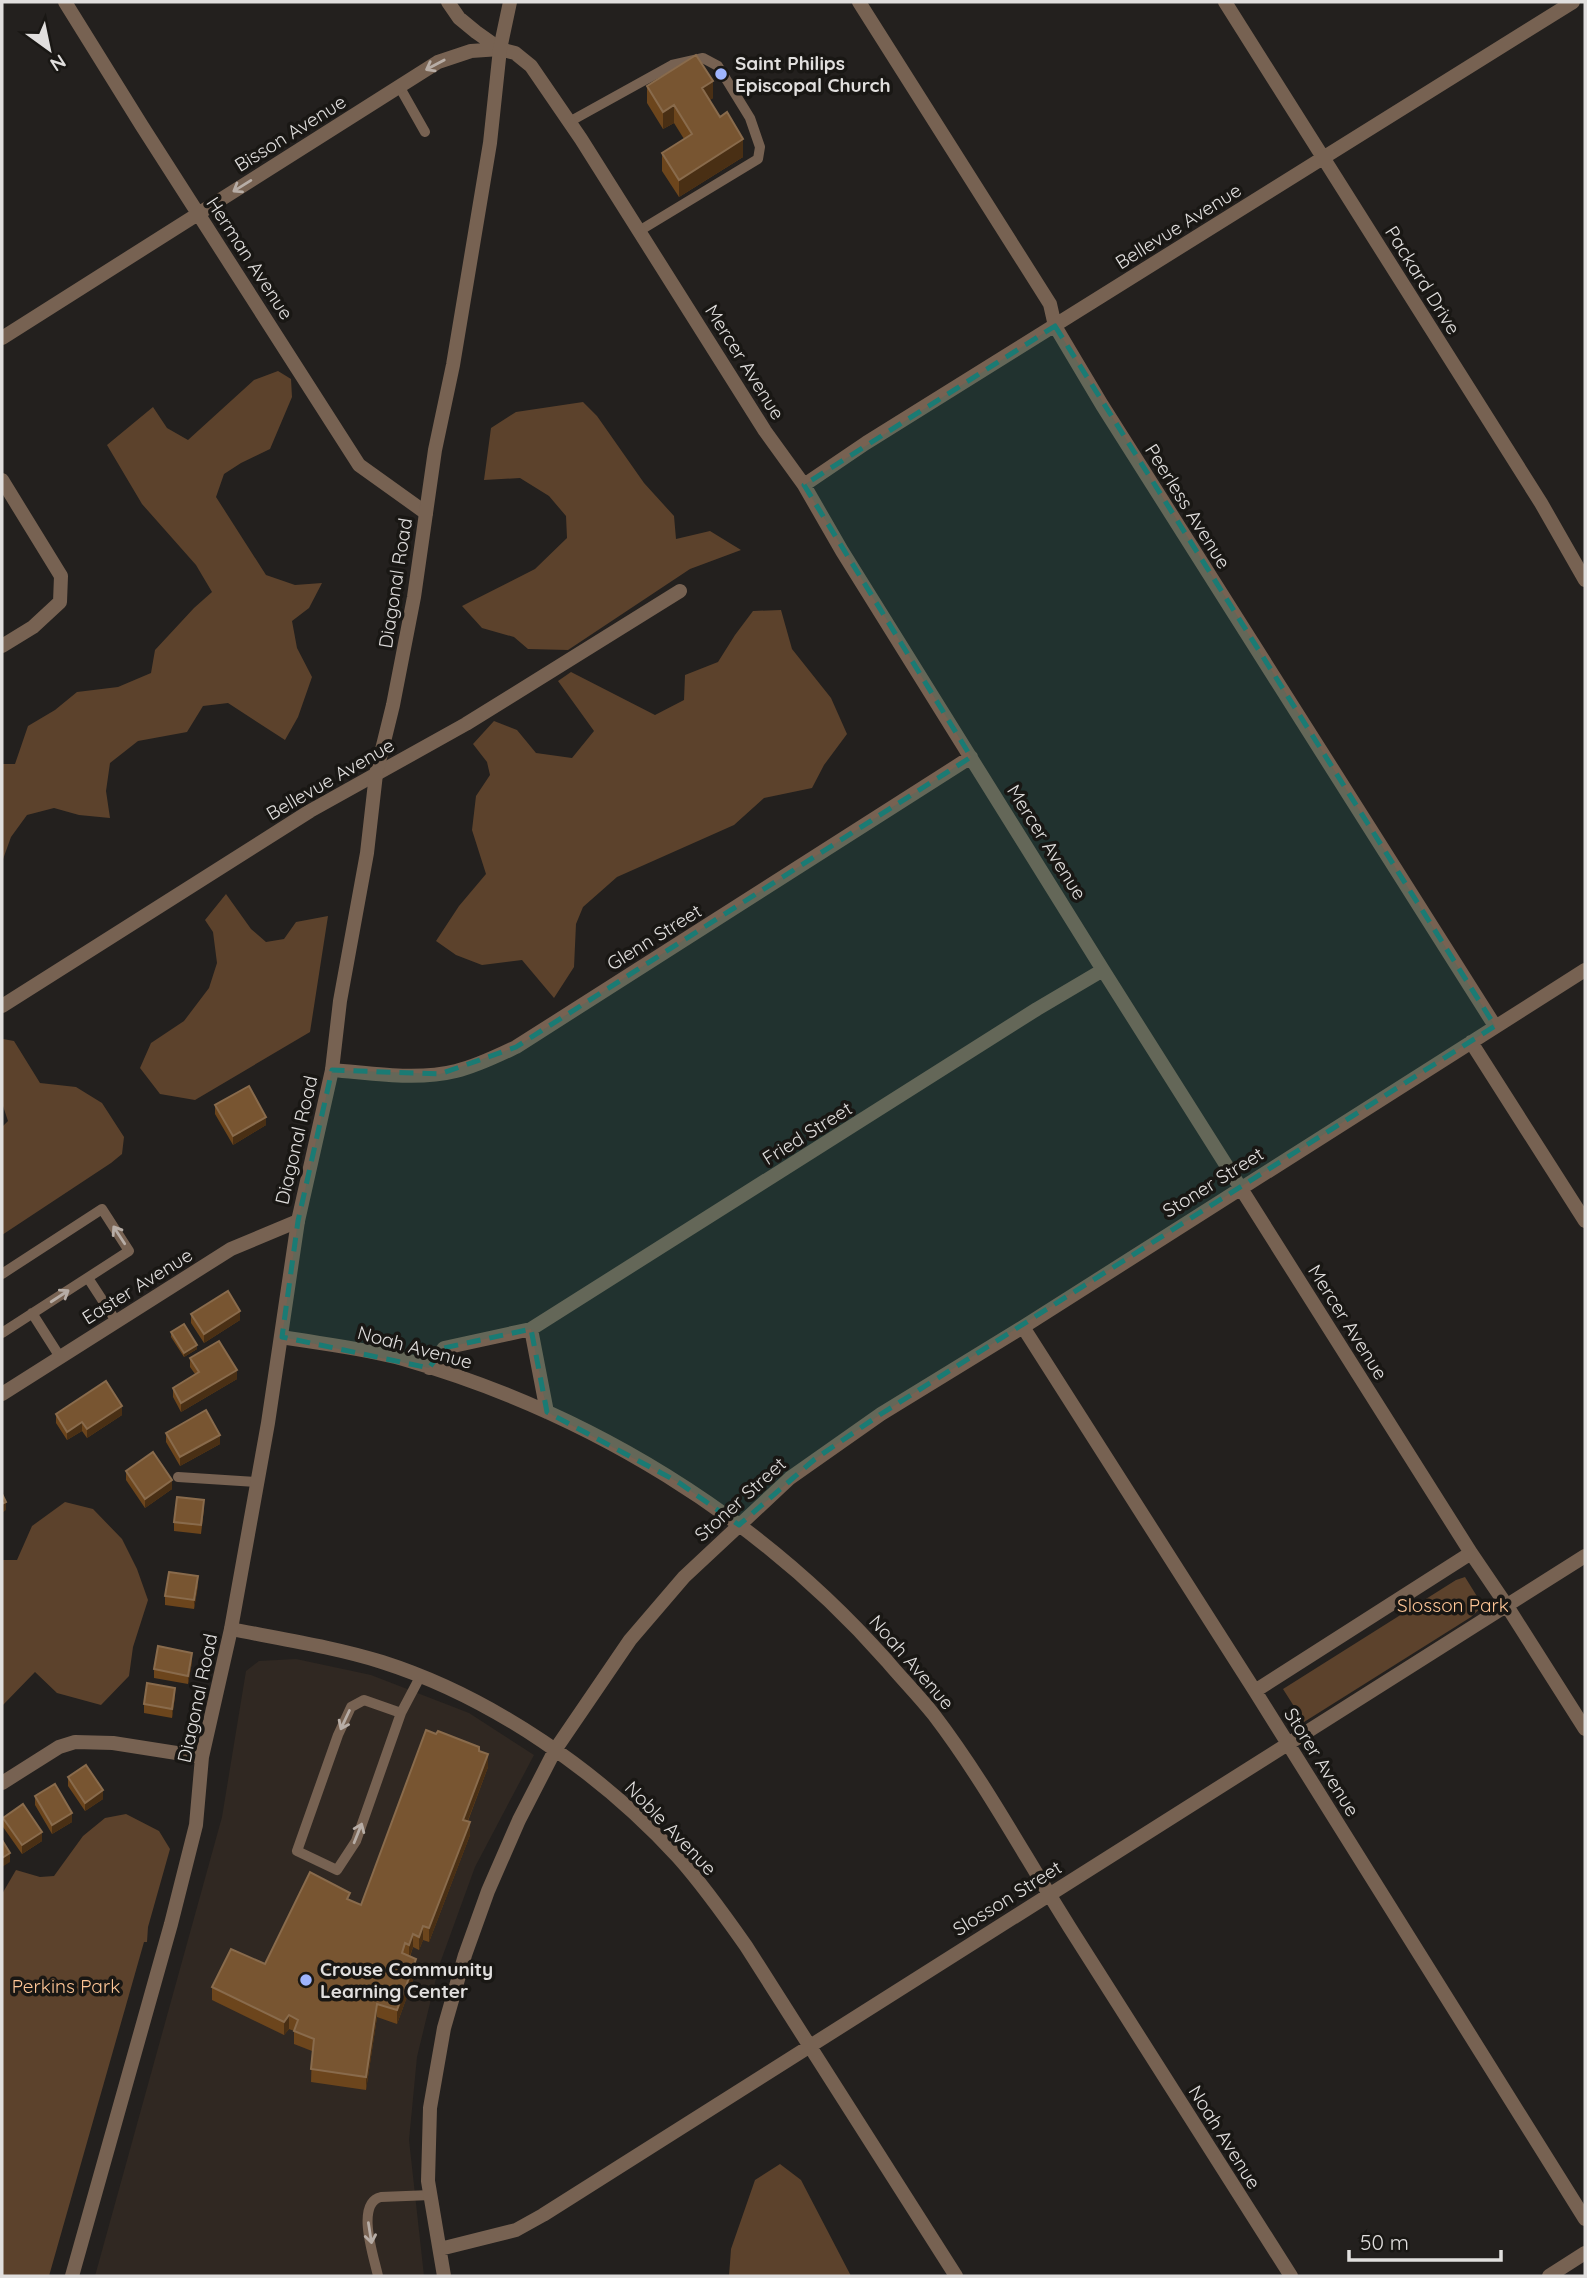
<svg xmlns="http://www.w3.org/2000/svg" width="1587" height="2278" font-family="Quicksand,sans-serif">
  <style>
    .built { fill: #302822 }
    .green { fill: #5c422c }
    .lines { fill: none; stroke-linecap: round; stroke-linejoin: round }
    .service { stroke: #776252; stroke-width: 10 }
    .minor { stroke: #776252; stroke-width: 14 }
    .tertiary { stroke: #776252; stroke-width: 14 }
    .wall { fill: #6c451c }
    .shaded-wall { fill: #492f14 }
    .building { fill: #785531; stroke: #896b4c; stroke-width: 2 }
    .oneway { stroke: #b7ada6 }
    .marked { fill: #1a7b74; fill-opacity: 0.2; stroke: #1a7b74; stroke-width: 5; stroke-dasharray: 14 9; stroke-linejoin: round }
    .poi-dot { fill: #9eb4fd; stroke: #191714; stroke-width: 2.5 }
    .labels { text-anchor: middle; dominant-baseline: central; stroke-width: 7; stroke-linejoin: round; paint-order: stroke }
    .poi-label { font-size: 19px; font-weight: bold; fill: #e1dfde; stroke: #191714; text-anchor: start }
    .street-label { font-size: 19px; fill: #e1dfde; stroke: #191714 }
    .park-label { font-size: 19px; fill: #fec697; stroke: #191714 }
  </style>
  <rect width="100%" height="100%" fill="#23201e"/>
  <path class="built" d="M 296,1659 L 371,1675 L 469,1713 L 534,1755 L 475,1867 L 439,1966 L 417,2057 L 409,2140 L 424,2276 L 95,2276 L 222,1817 L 246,1671 L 259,1661 Z"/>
  <path class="green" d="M 278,371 L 291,379 L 292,397 L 270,449 L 241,463 L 224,474 L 216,497 L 266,575 L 295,585 L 322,583 L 309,608 L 292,621 L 297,648 L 312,677 L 298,717 L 285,740 L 228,703 L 203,706 L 187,732 L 138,741 L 110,763 L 106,791 L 110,818 L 79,815 L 54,808 L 27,815 L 11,837 L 2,862 L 2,764 L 15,764 L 28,726 L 55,710 L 77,692 L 118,687 L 151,673 L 155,650 L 194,608 L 212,592 L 196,565 L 142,504 L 107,445 L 153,407 L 167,428 L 188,440 L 254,380 Z
    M 583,402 L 597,416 L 644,483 L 674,516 L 676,539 L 710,531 L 741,550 L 690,569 L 568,650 L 528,649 L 514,637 L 482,628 L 462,606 L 535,569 L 567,538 L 566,516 L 549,496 L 520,478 L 484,480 L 491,428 L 516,412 Z
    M 781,610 L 792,649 L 831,698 L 847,734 L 824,765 L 812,788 L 764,798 L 734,825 L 617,877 L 583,907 L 576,924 L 574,967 L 554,998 L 522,960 L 482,965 L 456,955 L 436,941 L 459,906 L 486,874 L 472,830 L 476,796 L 490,775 L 487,762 L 473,744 L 494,721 L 517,730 L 536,753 L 572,758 L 594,731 L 558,681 L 571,672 L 655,715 L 684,700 L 685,675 L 718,662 L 735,635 L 753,611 Z
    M 226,894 L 251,929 L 266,942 L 284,939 L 296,922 L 328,916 L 310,1032 L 195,1100 L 160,1094 L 140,1068 L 151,1043 L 184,1021 L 209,988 L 217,963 L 213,932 L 205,920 Z
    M 3,1039 L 14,1041 L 40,1083 L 76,1087 L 102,1103 L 124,1137 L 122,1154 L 111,1163 L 2,1235 L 2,1127 L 8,1121 L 2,1103 Z
    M 65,1502 L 93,1509 L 122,1539 L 137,1569 L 148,1600 L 133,1647 L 129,1676 L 101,1705 L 57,1693 L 35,1672 L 2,1706 L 2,1560 L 17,1560 L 32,1526 Z
    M 1465,1577 L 1483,1606 L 1471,1617 L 1304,1722 L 1283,1689 L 1456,1580 Z
    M 126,1814 L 159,1831 L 170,1849 L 148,1927 L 147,1942 L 144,1942 L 49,2276 L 2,2276 L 2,1894 L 16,1870 L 40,1877 L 54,1876 L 83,1836 L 105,1818 Z
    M 780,2164 L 801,2180 L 851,2276 L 729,2276 L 731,2249 L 755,2180 Z"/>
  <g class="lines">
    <path class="service" d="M 399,86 L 425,132
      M 569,122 L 672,65 L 703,58 L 718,66 L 750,118 L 760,147 L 758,159 L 639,231
      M 2,1274 L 102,1209 L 129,1251 L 2,1333
      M 88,1278 L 116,1321
      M 32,1313 L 60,1357
      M 178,1477 L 257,1482
      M 401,1713 L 364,1700 L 351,1707 L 338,1735 L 297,1851 L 337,1870 L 356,1841 L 401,1713 L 420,1677
      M 378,2276 C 374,2257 355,2203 381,2197 L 431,2195"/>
    <path class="minor" d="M 65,2 L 142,126 L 359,465 L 426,513
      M 448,2 L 459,18 L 476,32 L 500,49 L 515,53 L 531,66 L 581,139 L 765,431 L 804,485 L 842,551 L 1103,970 L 1471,1553 L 1507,1606 L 1585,1729
      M 859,2 L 1050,304 L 1055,326 L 1102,405 L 1495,1026
      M 1225,2 L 1541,503 L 1585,580
      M 2,338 L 438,62 L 471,51 L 500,49
      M 2,480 L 61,576 L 60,602 L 33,627 L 2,646
      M 804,485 L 866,443 L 1573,2
      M 2,1006 L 310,811 L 466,724 L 680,591
      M 1471,1042 L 1585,1221
      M 332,1070 C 372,1073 416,1081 456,1071 C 477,1066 497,1056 516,1047 L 971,757
      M 1023,1327 L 1255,1691 L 1585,2219
      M 531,1329 L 547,1412
      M 282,1337 C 322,1344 363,1348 403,1359 C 588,1412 759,1516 887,1661 C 902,1679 919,1696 934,1715 C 985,1782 1025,1857 1070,1928 C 1144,2044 1217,2160 1291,2276
      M 429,1368 L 444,1348 L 531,1329 L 1037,1009 L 1103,970
      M 2,1394 L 231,1249 L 298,1221
      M 231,1629 C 281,1639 334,1647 382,1662 C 492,1697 601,1773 678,1857 C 703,1885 725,1916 746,1946 L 956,2276
      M 1255,1691 L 1471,1553
      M 440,2249 L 516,2230 L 543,2215 L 1585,1556
      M 444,2276 L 428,2181 L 430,2108 L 444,2028 L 465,1955 L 488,1891 L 519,1820 L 555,1750 L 630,1640 L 684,1577 L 790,1478 L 881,1414 L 1023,1327 L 1585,970
      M 1549,2276 L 1585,2253"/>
    <path class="tertiary" d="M 2,1783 L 59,1747 L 75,1742 L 113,1743 L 202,1757
      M 72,2276 L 171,1924 L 196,1825 L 202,1757 L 231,1629 L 268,1423 L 298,1221 L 332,1070 L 340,1001 L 367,853 L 376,774 L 393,705 L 414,597 L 435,450 L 453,365 L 490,143 L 500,49 L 510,2"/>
  </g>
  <path class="wall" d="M 647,86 L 713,98 L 709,100 L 743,157 L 679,197 L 662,171 L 662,153 L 684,139 L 674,123 L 663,129 L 647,103 Z
    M 215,1105 L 266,1125 L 233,1145 L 215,1114 Z
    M 191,1314 L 240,1320 L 204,1343 L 191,1323 Z
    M 171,1332 L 197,1349 L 184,1357 L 171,1337 Z
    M 190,1358 L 237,1379 L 181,1412 L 173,1397 L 173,1388 L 195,1374 L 190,1367 Z
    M 56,1414 L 122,1415 L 87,1438 L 82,1431 L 67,1440 L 56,1423 Z
    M 166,1433 L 220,1444 L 180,1466 L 166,1442 Z
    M 126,1471 L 172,1489 L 145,1508 L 126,1480 Z
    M 204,1509 L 201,1534 L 174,1531 L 174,1522 Z
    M 198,1585 L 194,1609 L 165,1605 L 165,1596 Z
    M 192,1662 L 188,1684 L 154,1678 L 154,1669 Z
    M 175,1696 L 172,1718 L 144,1713 L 144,1704 Z
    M 479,1751 L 488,1767 L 468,1821 L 470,1835 L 429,1942 L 423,1940 L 419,1950 L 413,1947 L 410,1957 L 416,1972 L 397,2024 L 377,2017 L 366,2090 L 311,2082 L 312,2051 L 294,2044 L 294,2031 L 289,2029 L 284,2035 L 212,2000 L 212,1987 L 265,1964 L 350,1900 L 361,1905 Z
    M 68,1777 L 103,1799 L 85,1811 L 68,1786 Z
    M 35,1796 L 72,1822 L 52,1834 L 35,1805 Z
    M 3,1818 L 42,1841 L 22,1854 L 3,1827 Z"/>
  <path class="shaded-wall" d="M 713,81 L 713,98 L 702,105 L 702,88 Z
    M 674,105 L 674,123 L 663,129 L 663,112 Z
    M 743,139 L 743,157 L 679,197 L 679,180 Z
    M 266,1117 L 266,1125 L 233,1145 L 233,1136 Z
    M 240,1311 L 240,1320 L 204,1343 L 204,1334 Z
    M 197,1345 L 197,1349 L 184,1357 L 184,1353 Z
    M 237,1370 L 237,1379 L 181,1412 L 181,1403 Z
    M 122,1406 L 122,1415 L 87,1438 L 87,1429 Z
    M 82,1422 L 82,1431 L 67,1440 L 67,1432 Z
    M 220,1435 L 220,1444 L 180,1466 L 180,1457 Z
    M 172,1480 L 172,1489 L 145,1508 L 145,1499 Z
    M 6,1502 L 6,1510 L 2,1513 L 2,1504 Z
    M 198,1576 L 198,1585 L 194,1609 L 194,1600 Z
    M 192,1653 L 192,1662 L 188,1684 L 188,1676 Z
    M 175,1688 L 175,1696 L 172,1718 L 172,1709 Z
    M 488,1754 L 488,1767 L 463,1833 L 463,1820 Z
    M 103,1790 L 103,1799 L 85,1811 L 85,1803 Z
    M 72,1813 L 72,1822 L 52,1834 L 52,1825 Z
    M 470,1822 L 470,1835 L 429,1942 L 429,1928 Z
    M 42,1832 L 42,1841 L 22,1854 L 22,1845 Z
    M 10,1853 L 10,1862 L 2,1867 L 2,1858 Z
    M 423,1926 L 423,1940 L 419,1950 L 419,1937 Z
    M 413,1934 L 413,1947 L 409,1958 L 409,1945 Z
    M 416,1959 L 416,1972 L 397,2024 L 397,2010 Z
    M 377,2004 L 377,2017 L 366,2090 L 366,2077 Z
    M 289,2015 L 289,2029 L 284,2035 L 284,2022 Z"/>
  <path class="building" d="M 696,55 L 713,81 L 702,88 L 720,117 L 727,112 L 743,139 L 679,180 L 662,153 L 692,134 L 674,105 L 663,112 L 647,86 Z
    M 249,1086 L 266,1117 L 233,1136 L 215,1105 Z
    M 228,1291 L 240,1311 L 204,1334 L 191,1314 Z
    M 184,1324 L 197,1345 L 184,1353 L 171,1332 Z
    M 219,1341 L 237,1370 L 181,1403 L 173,1388 L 199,1372 L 190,1358 Z
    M 106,1381 L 122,1406 L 87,1429 L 82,1422 L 67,1432 L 56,1414 Z
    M 206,1410 L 220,1435 L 180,1457 L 166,1433 Z
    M 153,1452 L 172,1480 L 145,1499 L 126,1471 Z
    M 2,1494 L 6,1502 L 2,1504 Z
    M 177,1497 L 204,1500 L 201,1525 L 174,1522 Z
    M 169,1572 L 198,1576 L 194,1600 L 165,1596 Z
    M 158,1646 L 192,1653 L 188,1676 L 154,1669 Z
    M 147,1683 L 175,1688 L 172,1709 L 144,1704 Z
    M 426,1730 L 436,1734 L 438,1731 L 479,1747 L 479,1751 L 488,1754 L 463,1820 L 470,1822 L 429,1928 L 423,1926 L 419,1937 L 413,1934 L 409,1945 L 405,1943 L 402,1953 L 416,1959 L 397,2010 L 377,2004 L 366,2077 L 311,2069 L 314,2039 L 294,2031 L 298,2020 L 289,2015 L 284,2022 L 212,1987 L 231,1949 L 265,1964 L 310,1872 L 350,1893 L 347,1899 L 361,1905 Z
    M 86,1765 L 103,1790 L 85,1803 L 68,1777 Z
    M 55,1784 L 72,1813 L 52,1825 L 35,1796 Z
    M 23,1804 L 42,1832 L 22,1845 L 3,1818 Z
    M 2,1840 L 10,1853 L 2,1858 Z"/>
  <defs><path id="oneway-shaft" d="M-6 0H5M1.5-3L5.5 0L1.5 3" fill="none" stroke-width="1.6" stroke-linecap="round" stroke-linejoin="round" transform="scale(1.75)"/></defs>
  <g class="oneway">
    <use href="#oneway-shaft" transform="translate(435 65) rotate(152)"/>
    <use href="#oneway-shaft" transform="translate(242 186) rotate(148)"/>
    <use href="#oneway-shaft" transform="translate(119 1235) rotate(-123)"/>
    <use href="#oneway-shaft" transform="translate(60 1296) rotate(-33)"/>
    <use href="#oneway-shaft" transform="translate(345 1720) rotate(115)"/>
    <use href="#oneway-shaft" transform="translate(358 1833) rotate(-68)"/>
    <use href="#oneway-shaft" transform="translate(370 2233) rotate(81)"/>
  </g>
  <path class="marked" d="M 1055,326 L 1495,1026 L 881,1414 L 815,1459 L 739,1525 L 678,1482 L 547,1412 L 531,1329 L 444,1348 L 429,1368 L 282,1337 L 298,1221 L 332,1070 L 440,1074 L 516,1047 L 971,757 L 804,485 Z"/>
  <g class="poi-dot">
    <circle cx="721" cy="74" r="7"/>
    <circle cx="306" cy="1980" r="7"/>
  </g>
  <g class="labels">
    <g class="poi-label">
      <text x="735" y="63">Saint Philips<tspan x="735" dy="22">Episcopal Church</tspan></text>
      <text x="320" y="1969">Crouse Community<tspan x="320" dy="22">Learning Center</tspan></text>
    </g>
    <g class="street-label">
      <text transform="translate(290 133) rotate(-32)">Bisson Avenue</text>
      <text transform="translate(1178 226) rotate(-32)">Bellevue Avenue</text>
      <text transform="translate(250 258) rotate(57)">Herman Avenue</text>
      <text transform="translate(1423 280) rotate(58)">Packard Drive</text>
      <text transform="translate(745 362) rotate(58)">Mercer Avenue</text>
      <text transform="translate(1188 506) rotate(58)">Peerless Avenue</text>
      <text transform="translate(395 583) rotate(-81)">Diagonal Road</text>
      <text transform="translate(330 779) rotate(-30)">Bellevue Avenue</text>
      <text transform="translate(1047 842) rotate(58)">Mercer Avenue</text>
      <text transform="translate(654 937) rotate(-32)">Glenn Street</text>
      <text transform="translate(807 1133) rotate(-32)">Fried Street</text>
      <text transform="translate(296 1140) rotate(-77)">Diagonal Road</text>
      <text transform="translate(1213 1182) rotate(-32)">Stoner Street</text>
      <text transform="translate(137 1286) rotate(-32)">Easter Avenue</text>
      <text transform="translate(1348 1322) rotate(58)">Mercer Avenue</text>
      <text transform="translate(415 1347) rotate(15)">Noah Avenue</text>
      <text transform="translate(740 1499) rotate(-42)">Stoner Street</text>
      <text transform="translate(912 1662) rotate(49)">Noah Avenue</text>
      <text transform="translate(197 1698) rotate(-78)">Diagonal Road</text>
      <text transform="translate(1322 1762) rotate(58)">Storer Avenue</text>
      <text transform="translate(671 1828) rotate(46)">Noble Avenue</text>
      <text transform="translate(1007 1898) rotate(-32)">Slosson Street</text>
      <text transform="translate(1225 2137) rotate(58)">Noah Avenue</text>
    </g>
    <g class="park-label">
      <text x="1453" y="1605">Slosson Park</text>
      <text x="66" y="1986">Perkins Park</text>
    </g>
  </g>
  <rect width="1587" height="2278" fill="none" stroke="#e1dfde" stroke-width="7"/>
  <g transform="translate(49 49) rotate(147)" stroke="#191714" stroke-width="5" paint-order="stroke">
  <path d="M0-5L12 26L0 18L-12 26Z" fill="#e1dfde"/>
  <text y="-10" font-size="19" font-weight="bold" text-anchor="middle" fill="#e1dfde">N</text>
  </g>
  <path d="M1349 2250v10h152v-10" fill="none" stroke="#e1dfde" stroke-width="3.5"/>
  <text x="1360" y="2250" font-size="21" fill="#e1dfde" stroke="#191714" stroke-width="5" paint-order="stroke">50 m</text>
</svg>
